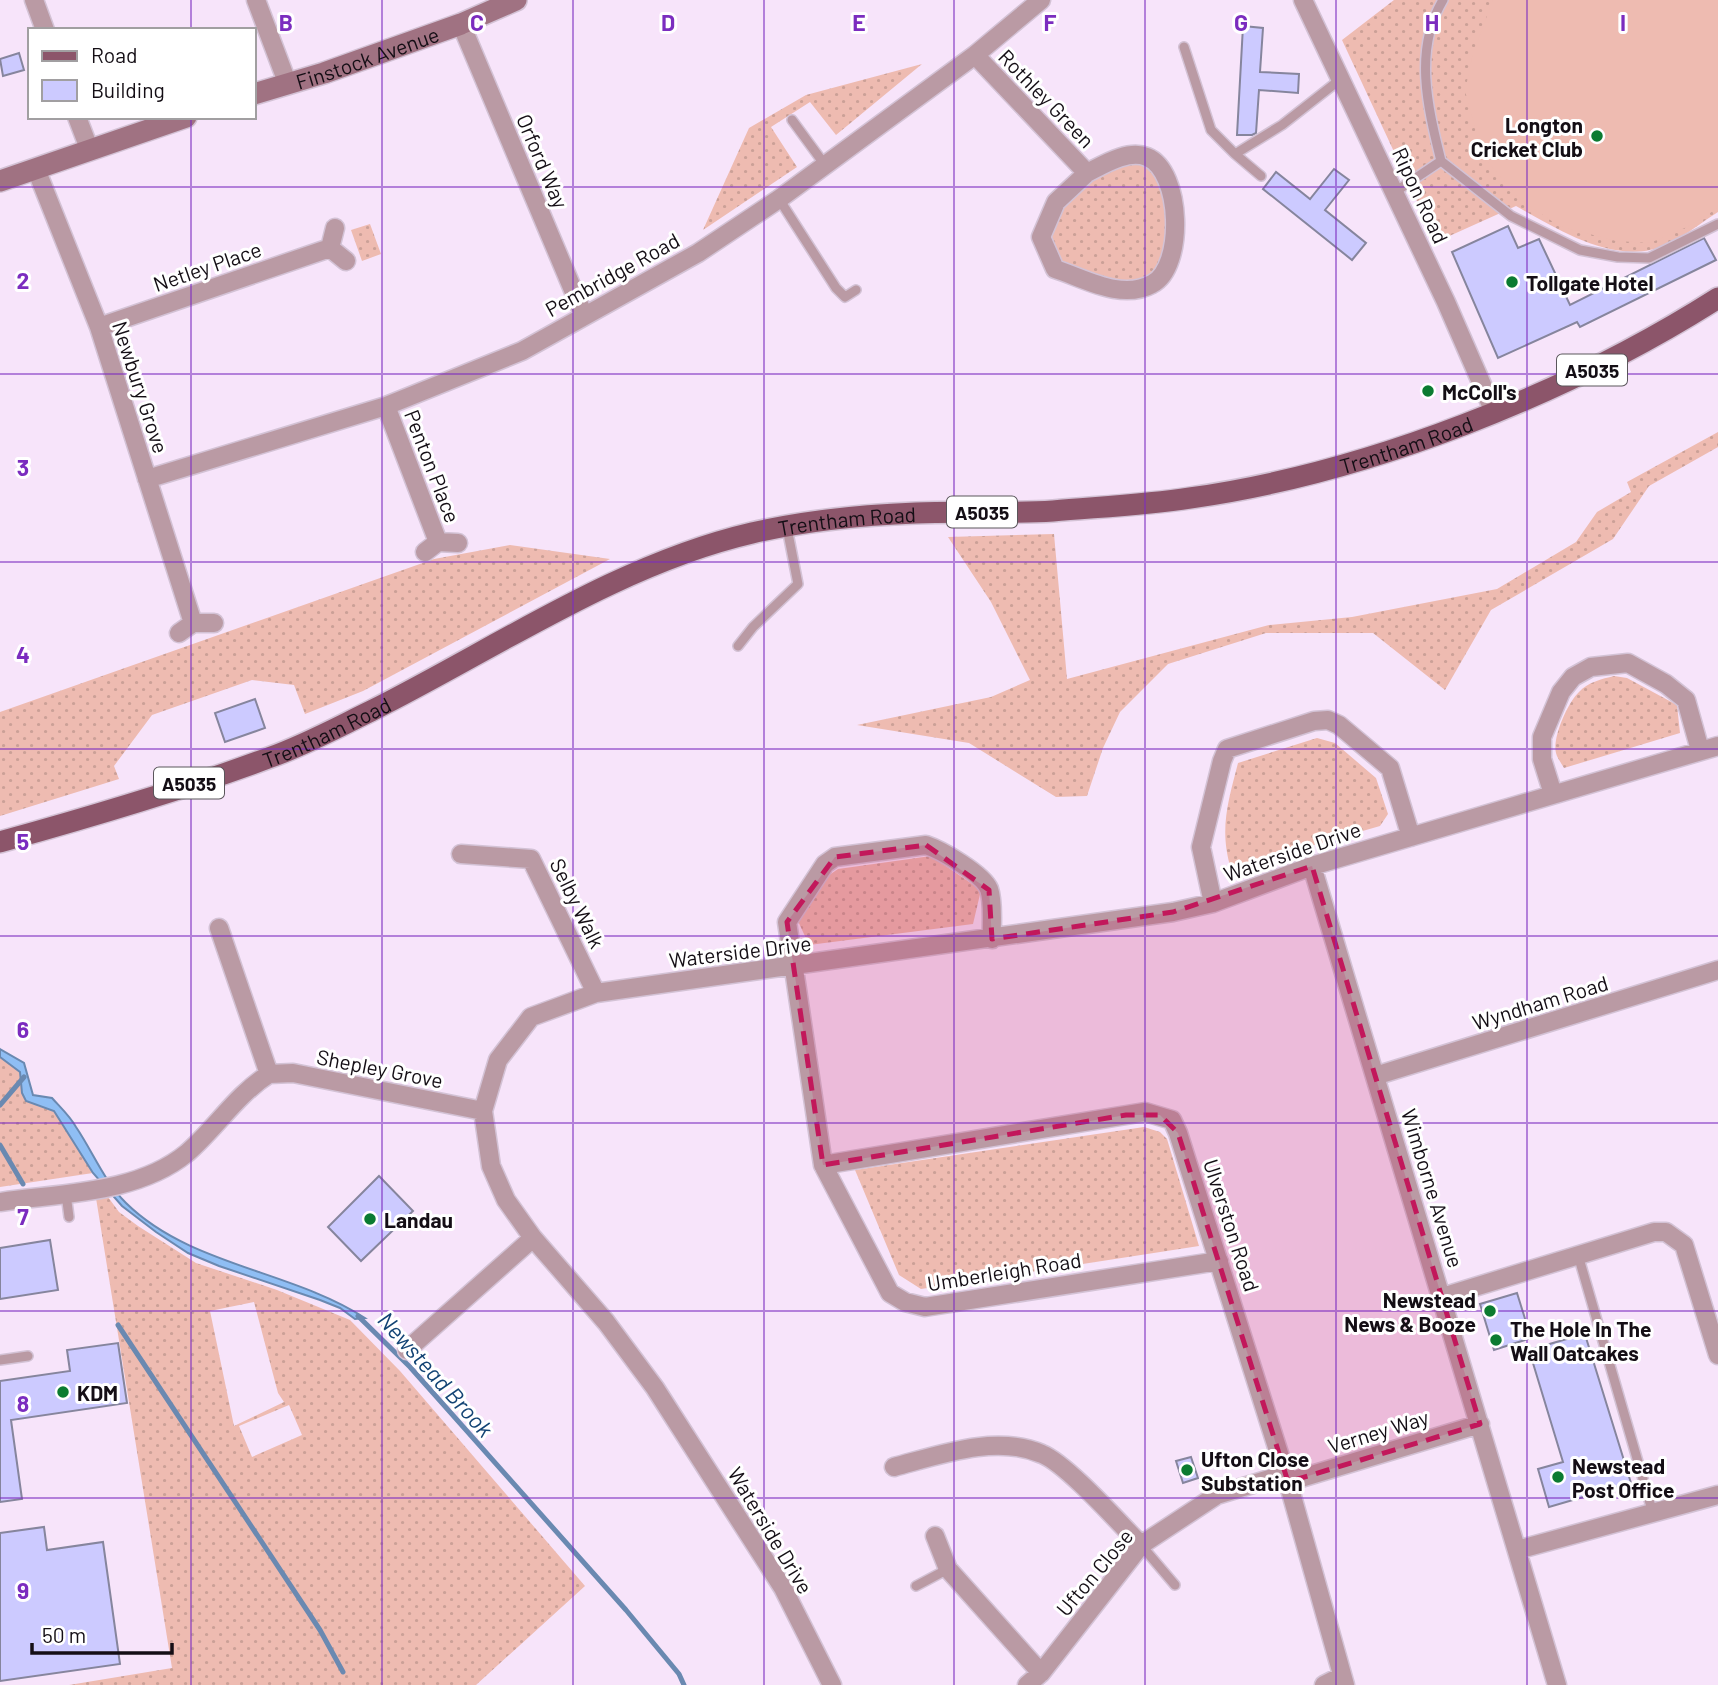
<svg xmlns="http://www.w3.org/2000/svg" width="1718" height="1685" font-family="Barlow,sans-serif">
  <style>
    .grass { fill: url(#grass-dots); fill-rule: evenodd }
    .garden { fill: #eebbb1 }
    .water { fill: #8fbef4; stroke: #6a89b1; stroke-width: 2 }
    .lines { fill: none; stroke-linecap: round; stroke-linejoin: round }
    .stream { stroke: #6a89b1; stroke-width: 5 }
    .building { fill: #cccaff; stroke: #86859d; stroke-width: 2 }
    .lane-casing { stroke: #d3c2d5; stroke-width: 12 }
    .street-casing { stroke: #d3c2d5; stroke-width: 21 }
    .secondary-casing { stroke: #d3c2d5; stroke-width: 24 }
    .primary-casing { stroke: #d3c2d5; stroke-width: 24 }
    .lane { stroke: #ba9aa4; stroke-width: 9 }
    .street { stroke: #ba9aa4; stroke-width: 18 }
    .secondary { stroke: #a07282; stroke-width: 21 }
    .primary { stroke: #8c556a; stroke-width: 21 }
    .marked { fill: #c2185b; fill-opacity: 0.2; stroke: #c2185b; stroke-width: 5; stroke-dasharray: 14 9; stroke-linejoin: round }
    .grid { fill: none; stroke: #7b2cbf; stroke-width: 2; stroke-opacity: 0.55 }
    .poi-dot { fill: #0b7b31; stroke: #fff; stroke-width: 2.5 }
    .labels { text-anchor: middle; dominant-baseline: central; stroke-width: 6; stroke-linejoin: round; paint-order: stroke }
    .shield { fill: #fff; stroke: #5a565b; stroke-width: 2 }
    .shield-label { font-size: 19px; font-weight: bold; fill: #140e15 }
    .street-label { font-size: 21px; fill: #140e15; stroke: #fff }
    .poi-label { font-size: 21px; font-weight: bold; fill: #140e15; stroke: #fff; text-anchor: start }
    .water-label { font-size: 23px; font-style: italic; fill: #124374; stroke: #fff }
    .grid-label { font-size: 23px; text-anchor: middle; font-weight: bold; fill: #7b2cbf; stroke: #fff; stroke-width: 6; stroke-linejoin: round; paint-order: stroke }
  </style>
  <defs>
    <pattern id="grass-dots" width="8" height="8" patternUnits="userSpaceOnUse" patternTransform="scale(1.75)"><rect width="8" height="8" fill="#eebbb1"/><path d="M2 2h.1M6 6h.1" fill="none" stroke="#cba097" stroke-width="1.8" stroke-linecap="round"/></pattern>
  </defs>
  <rect width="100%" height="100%" fill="#f7e4fa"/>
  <path class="grass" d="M 1394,0 L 1718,0 L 1718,212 C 1702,222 1685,236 1668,244 C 1618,268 1559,230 1516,206 L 1436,242 L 1342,40 Z
    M 922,64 L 836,135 L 810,102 L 771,127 L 797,167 L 703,230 L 749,128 L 806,95 Z
    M 1144,160 L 1163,178 L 1170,254 L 1149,281 L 1112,285 L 1058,266 L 1045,236 C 1067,185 1089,169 1144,160 Z
    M 370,224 L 381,254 L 362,261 L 351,230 Z
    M 1718,432 L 1718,447 L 1649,486 L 1613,539 L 1491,610 L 1445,690 L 1373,633 L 1266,633 L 1168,664 L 1120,712 L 1103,748 L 1087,796 L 1056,797 L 969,743 L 857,725 L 991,697 L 1030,680 L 991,602 L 948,537 L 1054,534 L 1067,679 L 1269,625 L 1352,617 L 1497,589 L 1576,542 L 1597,512 L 1631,492 L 1627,482 Z
    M 510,545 L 610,559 L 363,691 L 305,714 L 294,685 L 252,680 L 152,715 L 114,766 L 119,779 L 0,816 L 0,712 L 434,559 Z
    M 1614,676 L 1627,678 L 1677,705 L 1680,733 L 1564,768 C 1562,764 1557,758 1556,753 C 1552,738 1568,702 1579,692 C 1588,682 1602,679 1614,676 Z
    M 1317,738 L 1335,743 L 1376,778 L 1388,814 L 1380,826 L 1231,869 C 1219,830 1228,802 1238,763 Z
    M 931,856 L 981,890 L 973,924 L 809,945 L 798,921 L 822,880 L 838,869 Z
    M 0,1057 L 20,1072 L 21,1080 L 38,1106 L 54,1111 L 93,1173 L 0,1187 Z
    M 1144,1127 L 1160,1132 L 1167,1139 L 1199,1246 L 921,1289 L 899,1275 L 855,1170 Z
    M 108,1197 L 119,1212 L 138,1226 L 196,1263 L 277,1290 L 350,1320 L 400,1371 L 585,1586 L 476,1685 L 69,1685 L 172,1668 L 96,1198 ZM 254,1302 L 278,1393 L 284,1402 L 234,1426 L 210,1311 ZM 289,1405 L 302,1435 L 252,1457 L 239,1426 Z"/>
  <path class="garden" d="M 1493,0 L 1718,0 L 1718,208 L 1687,227 L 1650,243 L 1616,241 L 1559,226 L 1522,201 L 1483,157 L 1465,91 L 1473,53 Z"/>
  <path class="water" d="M 0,1049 L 24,1063 L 33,1095 L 52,1098 C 60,1107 70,1116 76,1127 C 93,1152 104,1181 126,1203 C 190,1266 291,1270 365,1318 L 355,1319 L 340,1308 L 320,1300 L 219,1266 L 188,1253 L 156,1232 L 122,1206 L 93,1173 L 54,1111 L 26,1101 L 22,1093 L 20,1072 L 0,1057 Z"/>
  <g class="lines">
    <path class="stream" d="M 0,1105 L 24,1077
      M 0,1145 L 23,1184
      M 358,1316 L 410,1367 L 626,1610 L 679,1674 L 684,1685
      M 118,1325 L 320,1630 L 343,1672"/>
  </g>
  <path class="building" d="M 1243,26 L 1263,28 L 1260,72 L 1299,74 L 1298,93 L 1259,90 L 1256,133 L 1252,135 L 1237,135 Z
    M 19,53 L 24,70 L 3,76 L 0,59 Z
    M 1334,169 L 1349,180 L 1325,210 L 1366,243 L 1352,260 L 1263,189 L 1276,172 L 1310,199 Z
    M 1508,226 L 1518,248 L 1539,239 L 1570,305 L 1704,238 L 1716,260 L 1580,327 L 1577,322 L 1498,358 L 1452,252 Z
    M 255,699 L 265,728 L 225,742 L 215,713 Z
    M 379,1176 L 413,1211 L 361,1261 L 328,1227 Z
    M 50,1240 L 58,1290 L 0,1299 L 0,1248 Z
    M 1517,1293 L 1531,1338 L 1494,1350 L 1480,1304 Z
    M 1583,1328 L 1631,1483 L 1549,1507 L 1538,1469 L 1563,1462 L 1529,1350 L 1570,1338 L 1568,1333 Z
    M 118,1343 L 127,1403 L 11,1420 L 22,1499 L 0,1502 L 0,1381 L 70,1371 L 67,1350 Z
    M 1191,1457 L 1198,1478 L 1183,1483 L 1176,1461 Z
    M 44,1527 L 47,1550 L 103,1542 L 120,1664 L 0,1681 L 0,1533 Z"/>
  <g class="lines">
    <g class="lane-casing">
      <path id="lane" d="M 1184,47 L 1211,130 L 1235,154
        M 792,120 L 825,165
        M 1441,161 L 1511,216 L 1580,250 L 1618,257 L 1649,258 L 1718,224
        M 1261,176 L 1235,154 L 1282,125 L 1342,78
        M 1395,192 L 1441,161 C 1428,108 1413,50 1443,0
        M 779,199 L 836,288 L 845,297 L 856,290
        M 738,646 L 753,627 L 798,584 L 787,528
        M 66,1194 L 69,1217
        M 1578,1255 L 1652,1510
        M 0,1360 L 28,1356
        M 1141,1545 L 1175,1585
        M 916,1586 L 948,1569"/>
    </g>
    <g class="street-casing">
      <path id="street" d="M 34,0 L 45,30
        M 256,0 L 287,82
        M 1303,0 L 1446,302 L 1494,412
        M 461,24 L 584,316
        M 975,55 L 1087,173 C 1103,165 1128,149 1147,157 C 1182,171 1185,267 1152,284 C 1121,301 1084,278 1055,269 L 1041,237 L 1056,202 L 1087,173
        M 77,117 L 90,151
        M 36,169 L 99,327 L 193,623
        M 335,228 L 330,248 L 346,261
        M 99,327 L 330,248
        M 386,406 L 438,542
        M 147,479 L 386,406 L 522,351 L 698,253 L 779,199 L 975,55 L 1041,0
        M 425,552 L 438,542 L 458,543
        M 179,633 L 193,623 L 214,623
        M 1553,794 L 1542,759 L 1542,737 L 1561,692 L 1573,677 L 1591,667 L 1628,663 L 1666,684 L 1686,700 L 1700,750
        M 461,854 L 531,859 L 596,993
        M 1312,866 L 1557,1685
        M 1213,903 L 1201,847 L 1222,761 L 1227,749 L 1314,721 L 1328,720 L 1339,725 L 1390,768 L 1411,837
        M 219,928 L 269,1074
        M 992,939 C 991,925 994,903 989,889 C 983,874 941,850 926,845 L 835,857 L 825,864 L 787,922 L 823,1165 L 890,1293 L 905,1302 L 925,1307 L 1219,1261
        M 269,1074 L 293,1073 L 483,1111
        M 1375,1076 L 1718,970
        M 823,1165 L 1145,1112 L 1172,1120 L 1178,1133 L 1288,1482 L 1345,1685
        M 0,1202 C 61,1193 137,1194 187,1153 C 216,1128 236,1095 269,1074
        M 1442,1297 L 1654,1232 L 1666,1232 L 1684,1245 L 1718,1355
        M 407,1350 L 533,1238
        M 894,1467 C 939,1455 996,1434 1042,1454 C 1067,1464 1120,1524 1141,1545
        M 1288,1482 L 1480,1424
        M 935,1536 L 948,1569 L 1041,1673
        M 1517,1550 L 1718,1495
        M 832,1685 L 783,1588 L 655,1388 L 606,1322 L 533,1238 L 506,1200 L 491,1166 L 483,1111 L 498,1060 L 531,1017 L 596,993 L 1173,912 L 1213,903 L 1312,866 L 1718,746
        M 1027,1685 L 1041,1673 L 1141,1545 L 1217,1495 L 1286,1474
        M 1324,1685 L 1342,1676"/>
    </g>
    <g class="secondary-casing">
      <g id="secondary">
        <path id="s1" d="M 254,94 L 324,73 L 461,24 L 516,0"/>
        <path d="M 0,181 L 186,117"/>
      </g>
    </g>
    <g class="primary-casing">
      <g id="primary">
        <path id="s2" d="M 0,842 C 90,817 183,790 271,757 C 305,745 338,727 371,711 C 493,650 618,564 752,533 C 804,521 862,515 916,513 C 961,511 1008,514 1053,511 C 1098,507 1145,505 1190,498 C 1368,473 1567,394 1718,298"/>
      </g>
    </g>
    <use href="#lane" class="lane"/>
    <use href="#street" class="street"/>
    <use href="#secondary" class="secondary"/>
    <use href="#primary" class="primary"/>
  </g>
  <path class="marked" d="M 926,845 L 989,890 L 992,939 L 1173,912 L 1312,866 L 1480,1424 L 1288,1482 L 1178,1133 L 1160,1115 L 1126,1115 L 823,1165 L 787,922 L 835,857 Z"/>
  <path class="grid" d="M 191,0 L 191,30M 382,0 L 382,1685M 573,0 L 573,1685M 764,0 L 764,1685M 954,0 L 954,1685M 1145,0 L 1145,1685M 1336,0 L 1336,1685M 1527,0 L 1527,1685M 191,117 L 191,1685M 0,187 L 1718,187M 0,374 L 1718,374M 0,562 L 1718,562M 0,749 L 1718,749M 0,936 L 1718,936M 0,1123 L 1718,1123M 0,1311 L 1718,1311M 0,1498 L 1718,1498"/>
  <g class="poi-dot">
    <circle cx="1597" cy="136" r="7"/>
    <circle cx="1512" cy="282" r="7"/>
    <circle cx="1428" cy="391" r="7"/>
    <circle cx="370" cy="1219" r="7"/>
    <circle cx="1490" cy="1311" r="7"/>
    <circle cx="1496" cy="1340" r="7"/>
    <circle cx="63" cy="1392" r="7"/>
    <circle cx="1187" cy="1470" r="7"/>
    <circle cx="1558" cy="1477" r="7"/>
  </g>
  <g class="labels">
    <g class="shield">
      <rect x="1557" y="354.5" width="70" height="31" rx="5"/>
      <rect x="947" y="496.5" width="70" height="31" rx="5"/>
      <rect x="154" y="767.5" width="70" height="31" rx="5"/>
    </g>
    <g class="shield-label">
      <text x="1592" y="370">A5035</text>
      <text x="982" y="512">A5035</text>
      <text x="189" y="783">A5035</text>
    </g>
    <g class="street-label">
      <text stroke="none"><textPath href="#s1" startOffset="119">Finstock Avenue</textPath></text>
      <text transform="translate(1047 98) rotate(46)">Rothley Green</text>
      <text transform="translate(543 161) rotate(67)">Orford Way</text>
      <text transform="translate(1421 195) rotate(65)">Ripon Road</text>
      <text transform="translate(207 266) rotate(-19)">Netley Place</text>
      <text transform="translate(612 274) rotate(-29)">Pembridge Road</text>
      <text transform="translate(141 387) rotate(72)">Newbury Grove</text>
      <text stroke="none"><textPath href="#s2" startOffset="1479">Trentham Road</textPath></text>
      <text transform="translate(433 466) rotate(69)">Penton Place</text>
      <text stroke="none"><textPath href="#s2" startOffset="912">Trentham Road</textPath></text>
      <text stroke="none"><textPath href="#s2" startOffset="345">Trentham Road</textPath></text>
      <text transform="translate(1292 851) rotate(-19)">Waterside Drive</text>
      <text transform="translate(578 903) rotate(64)">Selby Walk</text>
      <text transform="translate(740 951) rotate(-7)">Waterside Drive</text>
      <text transform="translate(1540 1002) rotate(-17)">Wyndham Road</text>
      <text transform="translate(380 1068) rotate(11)">Shepley Grove</text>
      <text transform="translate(1433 1188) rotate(73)">Wimborne Avenue</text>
      <text transform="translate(1232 1225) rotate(72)">Ulverston Road</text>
      <text transform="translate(1004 1271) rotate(-9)">Umberleigh Road</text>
      <text transform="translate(1378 1431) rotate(-17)">Verney Way</text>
      <text transform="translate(771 1530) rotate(59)">Waterside Drive</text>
      <text transform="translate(1094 1572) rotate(-50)">Ufton Close</text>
    </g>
    <g class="poi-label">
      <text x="1583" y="124" text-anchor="end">Longton<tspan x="1583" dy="24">Cricket Club</tspan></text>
      <text x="1526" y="282">Tollgate Hotel</text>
      <text x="1442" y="391">McColl's</text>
      <text x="384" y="1219">Landau</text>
      <text x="1476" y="1299" text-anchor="end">Newstead<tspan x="1476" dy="24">News &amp; Booze</tspan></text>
      <text x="1510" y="1328">The Hole In The<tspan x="1510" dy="24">Wall Oatcakes</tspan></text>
      <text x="77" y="1392">KDM</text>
      <text x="1201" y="1458">Ufton Close<tspan x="1201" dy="24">Substation</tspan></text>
      <text x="1572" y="1465">Newstead<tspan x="1572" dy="24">Post Office</tspan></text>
    </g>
    <g class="water-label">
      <text transform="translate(436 1374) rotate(48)">Newstead Brook</text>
    </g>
  </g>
  <g class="grid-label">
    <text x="286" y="31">B</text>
    <text x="477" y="31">C</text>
    <text x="668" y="31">D</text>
    <text x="859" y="31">E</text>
    <text x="1050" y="31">F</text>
    <text x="1241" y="31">G</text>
    <text x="1432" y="31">H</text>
    <text x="1623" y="31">I</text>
    <text x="23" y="289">2</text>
    <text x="23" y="476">3</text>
    <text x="23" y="663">4</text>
    <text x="23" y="850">5</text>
    <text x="23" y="1038">6</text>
    <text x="23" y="1225">7</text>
    <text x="23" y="1412">8</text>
    <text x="23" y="1599">9</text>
  </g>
  <rect x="28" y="28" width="228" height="91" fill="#ffffff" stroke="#a19fa1" stroke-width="2"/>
  <rect x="42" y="51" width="35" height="10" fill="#8c556a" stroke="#a19fa1" stroke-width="2"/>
  <text x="91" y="63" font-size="21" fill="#140e15">Road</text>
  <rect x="42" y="80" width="35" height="21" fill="#cccaff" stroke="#a19fa1" stroke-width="2"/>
  <text x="91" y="98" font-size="21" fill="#140e15">Building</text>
  <path d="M32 1643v10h140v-10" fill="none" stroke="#140e15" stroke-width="3.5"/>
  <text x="42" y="1643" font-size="21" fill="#140e15" stroke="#ffffff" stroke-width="5" paint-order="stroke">50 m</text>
</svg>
